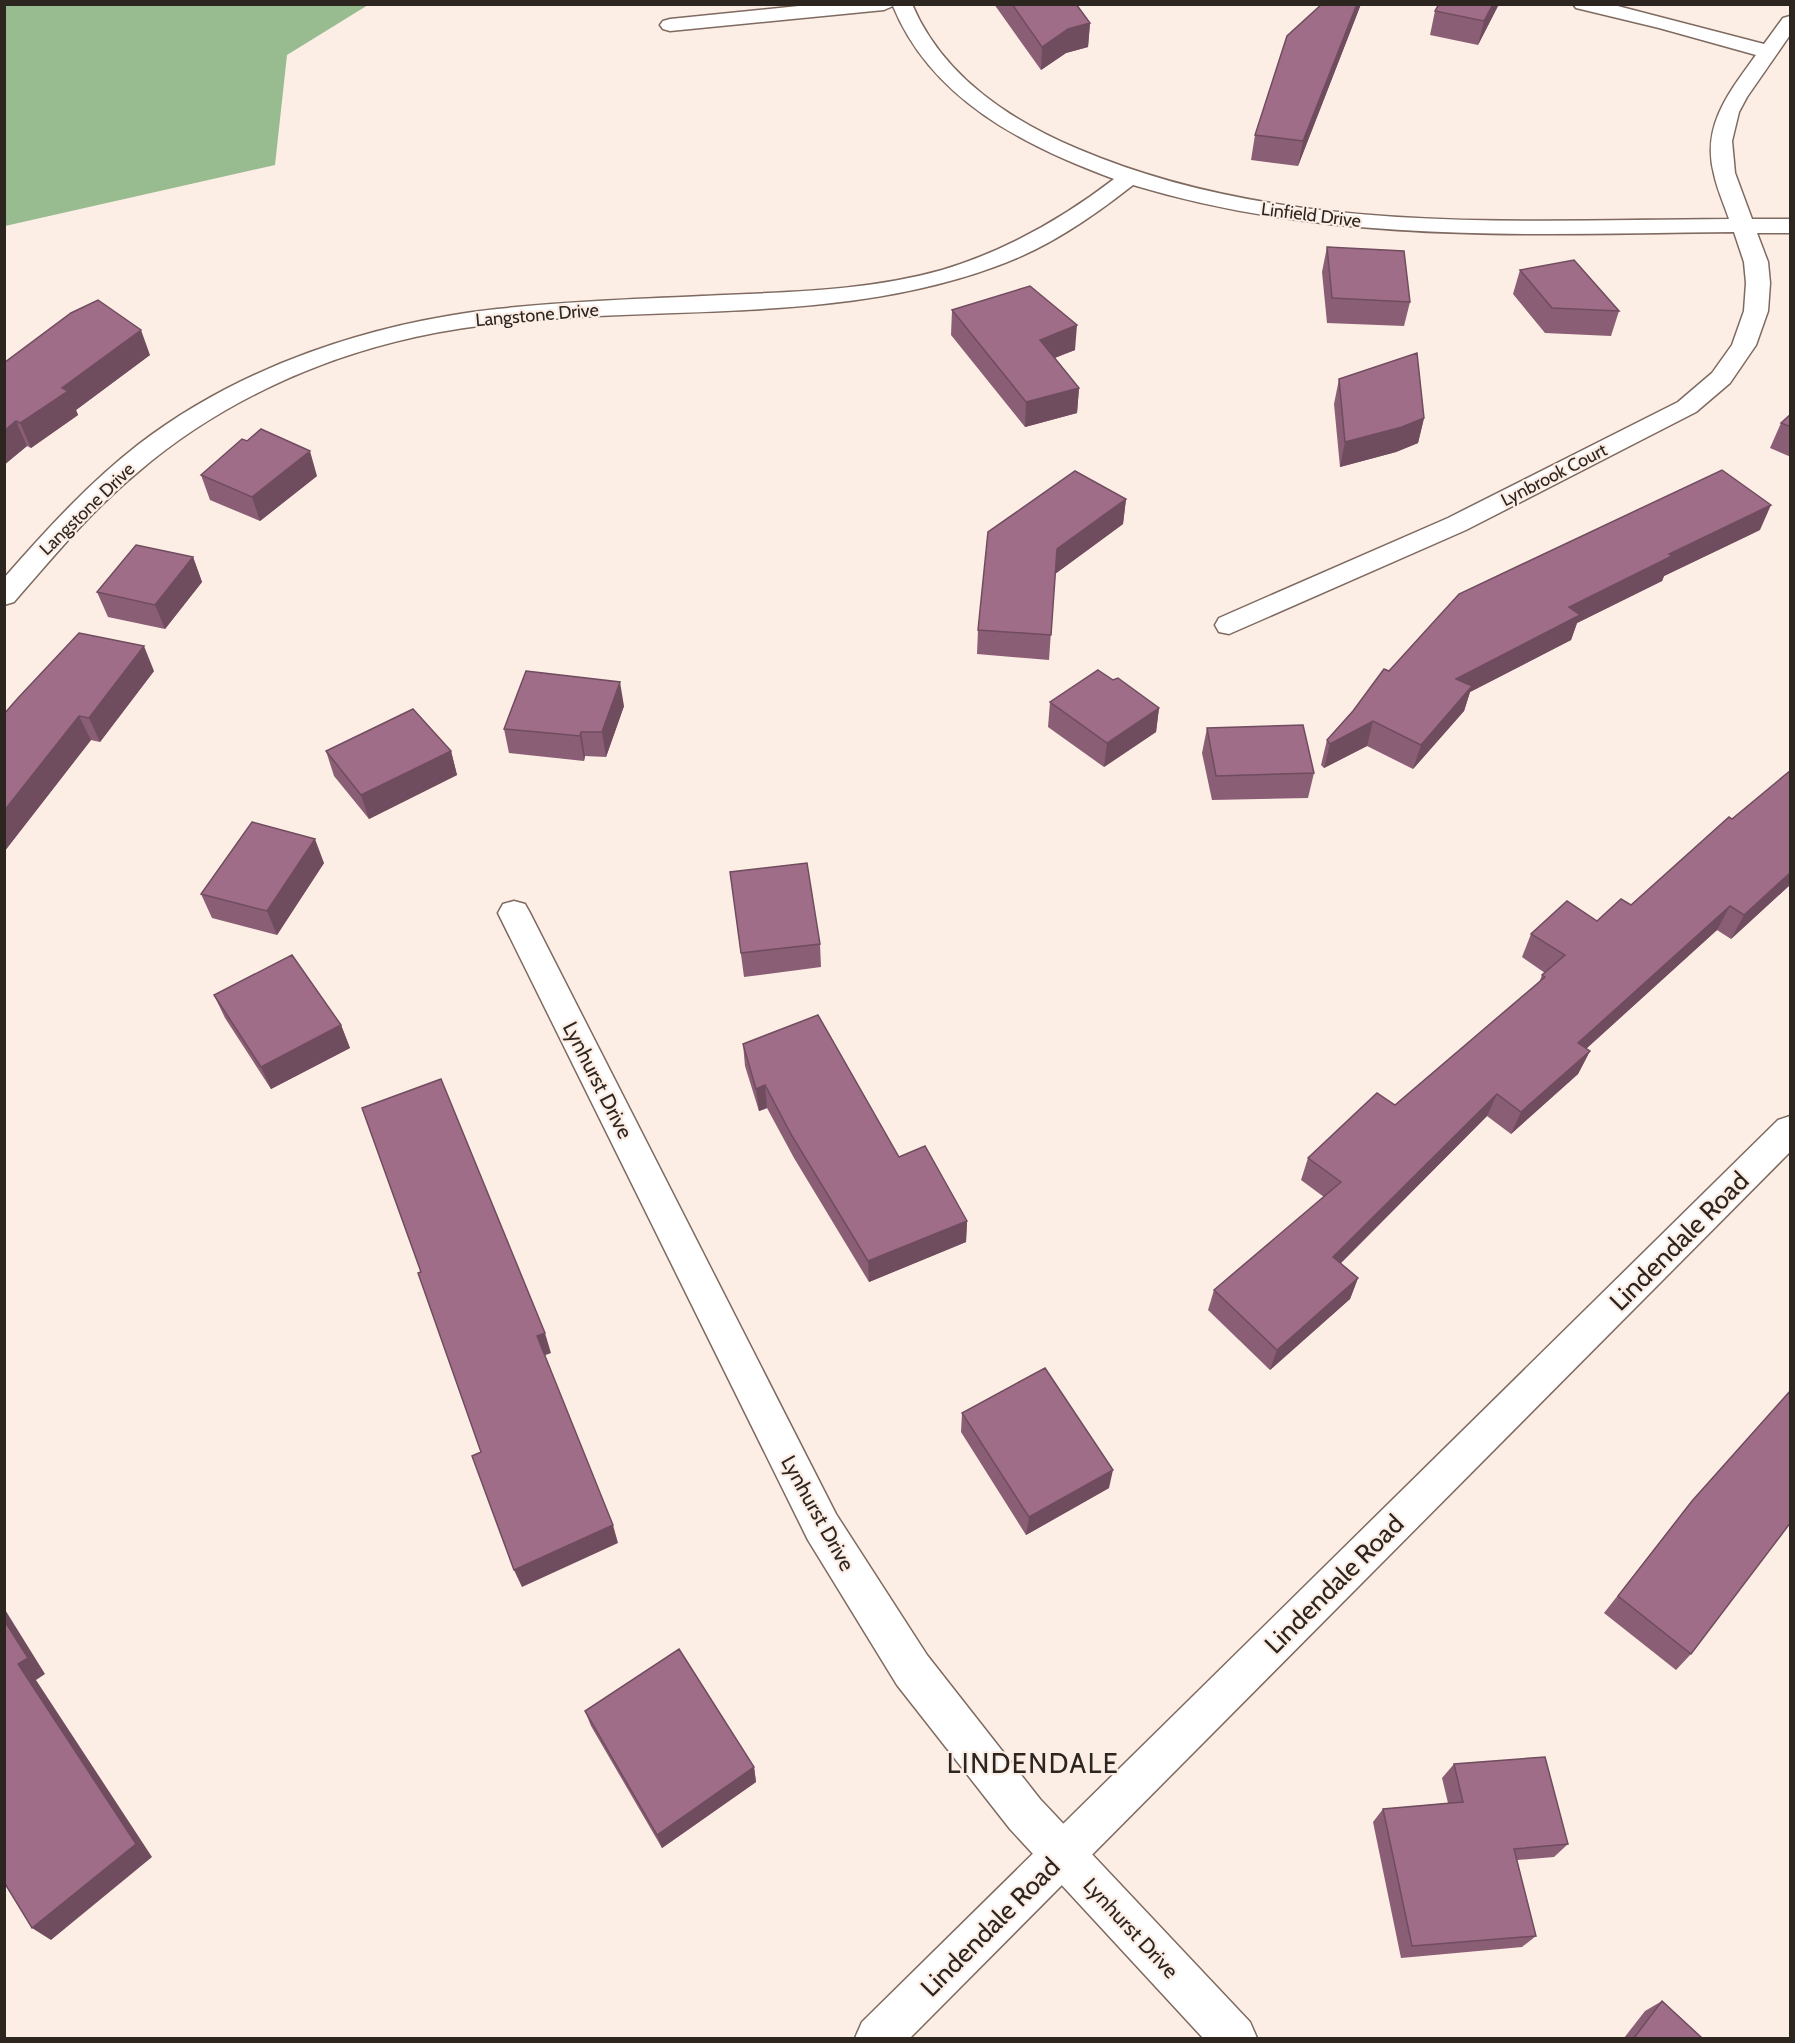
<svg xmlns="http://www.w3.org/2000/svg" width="1795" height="2043" font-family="Cabin,sans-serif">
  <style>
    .forest { fill: #98bc8f }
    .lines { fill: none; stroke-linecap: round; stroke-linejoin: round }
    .minor-casing { stroke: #7f6a60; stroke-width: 3 }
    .tertiary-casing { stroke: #7f6a60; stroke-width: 3 }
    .minor { fill: #fff; fill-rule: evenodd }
    .tertiary { fill: #fff; fill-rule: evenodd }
    .wall { fill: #8a5e75 }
    .shaded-wall { fill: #704c5f }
    .building { fill: #a06d88; stroke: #704c5f; stroke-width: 1.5 }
    .labels { text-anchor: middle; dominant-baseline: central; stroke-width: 4.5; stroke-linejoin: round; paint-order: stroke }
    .far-street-label { font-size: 18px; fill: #2d2520; stroke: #fcede5 }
    .street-label { font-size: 21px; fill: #2d2520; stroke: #fcede5 }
    .near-street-label { font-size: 26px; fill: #2d2520; stroke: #fcede5 }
    .near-neighbourhood-label { font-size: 27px; letter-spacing: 1.5px; fill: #2d2520; stroke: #fcede5 }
  </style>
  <rect width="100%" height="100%" fill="#fcede5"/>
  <path class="forest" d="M 4,5 L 5,4 L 368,5 L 287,55 L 275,165 L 5,226 Z"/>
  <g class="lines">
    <g class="minor-casing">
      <path id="minor" d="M 818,4 L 912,4 C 942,75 1009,120 1078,149 C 1283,236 1511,220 1729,219 C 1724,204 1717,189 1714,174 C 1701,126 1730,91 1756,55 L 1659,28 L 1576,8 L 1573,4 L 1610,4 L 1764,44 L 1783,18 L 1790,16 L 1790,35 L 1747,97 L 1739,112 L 1732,141 L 1735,173 L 1752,219 L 1790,219 L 1790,233 L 1757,233 L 1768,262 L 1770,283 L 1768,311 L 1756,345 L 1730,383 L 1696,412 L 1466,530 L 1229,634 L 1219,632 L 1215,625 L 1219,618 L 1448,518 L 1678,402 L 1712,373 L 1732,345 L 1744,311 L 1746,283 L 1744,262 L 1734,232 C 1529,234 1332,245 1133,185 C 1091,218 1046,249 994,267 C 811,334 605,296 415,337 C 315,359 216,405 138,472 C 92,510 53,557 14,602 L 4,605 L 4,578 C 46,530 89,483 139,444 C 241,366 371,323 497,309 C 580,300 664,298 748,294 C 813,291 878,288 942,270 C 1005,251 1062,219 1114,179 C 1024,146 931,99 893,6 L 884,10 L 670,31 L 663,29 L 660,25 L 663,21 L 670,19 Z
        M 514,901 L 525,904 L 530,913 L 836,1514 L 927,1655 L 1040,1799 L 1250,2022 L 1257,2038 L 1203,2038 L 1010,1829 L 897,1685 L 808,1540 L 498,913 L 503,904 Z"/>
    </g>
    <g class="tertiary-casing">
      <path id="tertiary" d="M 1790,1116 L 1790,1152 L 910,2038 L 855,2038 L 862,2022 L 1778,1120 Z"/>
    </g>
    <use href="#minor" class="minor"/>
    <use href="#tertiary" class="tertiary"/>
  </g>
  <path class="wall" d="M 994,4 L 1076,4 L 1090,23 L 1088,47 L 1066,53 L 1041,70 Z
    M 1361,4 L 1298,166 L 1251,160 L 1255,135 Z
    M 1439,4 L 1499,4 L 1478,45 L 1430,35 L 1435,11 Z
    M 1327,247 L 1410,302 L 1404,326 L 1327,323 L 1322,272 Z
    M 1520,270 L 1619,311 L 1611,336 L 1545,333 L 1513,294 Z
    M 952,310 L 1075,350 L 1055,358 L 1079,388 L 1077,413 L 1025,427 L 951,335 Z
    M 150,355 L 76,410 L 78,415 L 31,448 L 27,446 L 4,465 L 4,363 Z
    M 1339,379 L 1424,418 L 1418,443 L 1396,452 L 1340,467 L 1334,404 Z
    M 1791,414 L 1791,457 L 1770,448 L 1781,423 Z
    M 201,475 L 317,476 L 260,521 L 210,500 Z
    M 1126,499 L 1123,524 L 1055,574 L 1049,660 L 977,654 L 978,630 Z
    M 1760,530 L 1664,576 L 1662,581 L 1577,623 L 1571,640 L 1470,692 L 1464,711 L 1413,769 L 1367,746 L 1324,768 L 1321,765 L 1327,740 L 1389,671 Z
    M 193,557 L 202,582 L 165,629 L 108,617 L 97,592 Z
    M 154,671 L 100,742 L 91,740 L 4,852 L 4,714 Z
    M 1113,680 L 1159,708 L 1156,732 L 1104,767 L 1048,727 L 1050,702 Z
    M 624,706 L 606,757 L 585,756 L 584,761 L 509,753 L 504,729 Z
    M 1207,728 L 1314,773 L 1308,798 L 1212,800 L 1202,753 Z
    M 326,751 L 451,751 L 457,775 L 369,819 L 334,776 Z
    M 1791,770 L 1791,884 L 1731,939 L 1717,930 L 1586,1049 L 1590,1051 L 1578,1074 L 1511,1134 L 1487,1116 L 1341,1263 L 1358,1278 L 1350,1299 L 1270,1370 L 1208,1310 L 1214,1290 L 1324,1197 L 1301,1180 L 1308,1158 L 1395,1105 L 1539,983 L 1542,975 L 1545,973 L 1522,957 L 1531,934 L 1597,921 L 1631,905 L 1732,819 Z
    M 324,863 L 277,935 L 212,918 L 201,894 Z
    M 730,872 L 820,944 L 821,967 L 744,977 Z
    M 214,995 L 341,1025 L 350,1048 L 271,1089 L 225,1018 Z
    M 743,1044 L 899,1157 L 967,1221 L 966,1242 L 869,1282 L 794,1158 L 767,1108 L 759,1111 L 745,1066 Z
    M 1791,1390 L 1791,1527 L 1788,1525 L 1691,1654 L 1676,1670 L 1604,1613 L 1692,1501 Z
    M 962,1413 L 1109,1488 L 1026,1535 L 961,1432 Z
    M 585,1711 L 754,1767 L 756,1782 L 662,1848 L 591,1726 Z
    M 1454,1764 L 1568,1844 L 1554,1857 L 1517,1860 L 1536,1936 L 1522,1947 L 1401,1958 L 1373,1822 L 1383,1809 L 1448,1803 L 1442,1778 Z
    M 1662,2001 L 1702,2038 L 1624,2038 L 1645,2011 Z"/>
  <path class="shaded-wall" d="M 1357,4 L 1361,4 L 1298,166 L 1303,141 Z
    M 1493,4 L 1499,4 L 1478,45 L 1484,21 Z
    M 1090,23 L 1088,47 L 1066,53 L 1041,70 L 1042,47 L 1068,29 Z
    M 1077,325 L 1075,350 L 1038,364 L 1040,340 Z
    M 141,330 L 150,355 L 76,410 L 78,415 L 31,448 L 20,423 L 62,388 Z
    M 1079,388 L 1077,413 L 1025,427 L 1026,402 Z
    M 1424,418 L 1418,443 L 1396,452 L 1340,467 L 1345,442 Z
    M 16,421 L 27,446 L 4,465 L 4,431 Z
    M 310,451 L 317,476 L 260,521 L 252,497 Z
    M 1126,499 L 1123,524 L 1055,574 L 1057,549 Z
    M 1771,505 L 1760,530 L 1664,576 L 1662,581 L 1577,623 L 1571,640 L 1470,692 L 1464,711 L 1413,769 L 1421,745 L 1456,679 L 1569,607 L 1669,554 Z
    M 193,557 L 202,582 L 165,629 L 155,605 Z
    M 144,646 L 154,671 L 100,742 L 89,718 Z
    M 620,682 L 624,706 L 606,757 L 602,732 Z
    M 1159,708 L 1156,732 L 1104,767 L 1107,743 Z
    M 79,716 L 91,740 L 4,852 L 4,811 Z
    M 1373,721 L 1367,746 L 1324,768 L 1330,744 Z
    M 581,732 L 585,756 L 584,761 L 580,736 Z
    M 451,751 L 457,775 L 369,819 L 361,795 Z
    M 315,839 L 324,863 L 277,935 L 267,911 Z
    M 1791,872 L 1791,884 L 1731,939 L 1744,915 Z
    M 1730,906 L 1717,930 L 1567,1066 L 1578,1043 Z
    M 341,1025 L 350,1048 L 271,1089 L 261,1067 Z
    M 1590,1051 L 1578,1074 L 1511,1134 L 1521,1112 Z
    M 765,1085 L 767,1108 L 759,1111 L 756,1089 Z
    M 1497,1094 L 1487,1116 L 1326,1278 L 1333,1257 Z
    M 967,1221 L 966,1242 L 869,1282 L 868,1261 Z
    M 1358,1278 L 1350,1299 L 1270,1370 L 1277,1350 Z
    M 545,1333 L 551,1353 L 543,1356 L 537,1336 Z
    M 1113,1470 L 1109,1488 L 1026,1535 L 1029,1517 Z
    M 613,1525 L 618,1543 L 522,1587 L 514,1570 Z
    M 4,1608 L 45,1674 L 36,1680 L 152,1857 L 51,1940 L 32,1928 L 18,1664 L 4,1620 Z
    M 754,1767 L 756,1782 L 662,1848 L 657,1835 Z"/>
  <path class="building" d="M 1012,4 L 1076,4 L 1090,23 L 1068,29 L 1042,47 Z
    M 1322,4 L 1357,4 L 1303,141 L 1255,135 L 1287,36 Z
    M 1439,4 L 1493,4 L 1484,21 L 1435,11 Z
    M 1327,247 L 1404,251 L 1410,302 L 1332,298 Z
    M 1574,260 L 1619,311 L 1552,308 L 1520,270 Z
    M 1030,286 L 1077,325 L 1040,340 L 1079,388 L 1026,402 L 952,310 Z
    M 98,300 L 141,330 L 62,388 L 68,391 L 20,423 L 16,421 L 4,431 L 4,363 L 71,313 Z
    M 1417,353 L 1424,418 L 1402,427 L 1345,442 L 1339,379 Z
    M 1791,414 L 1791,427 L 1781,423 Z
    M 261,429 L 310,451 L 252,497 L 201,475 L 242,439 L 247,441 Z
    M 1722,470 L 1771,505 L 1669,554 L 1672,556 L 1569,607 L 1580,615 L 1456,679 L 1472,686 L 1421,745 L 1373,721 L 1330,744 L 1327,740 L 1353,711 L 1384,669 L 1389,671 L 1459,594 Z
    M 1075,471 L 1126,499 L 1057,549 L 1051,635 L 978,630 L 988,532 Z
    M 136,545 L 193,557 L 155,605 L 97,592 Z
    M 79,633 L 144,646 L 89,718 L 79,716 L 4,811 L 4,714 L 18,698 Z
    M 1098,670 L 1113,680 L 1118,678 L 1159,708 L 1107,743 L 1050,702 Z
    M 526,671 L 620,682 L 602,732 L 581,732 L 580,736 L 504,729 Z
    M 413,709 L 451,751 L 361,795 L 326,751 Z
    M 1303,725 L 1314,773 L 1216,776 L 1207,728 Z
    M 1791,770 L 1791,872 L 1744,915 L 1730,906 L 1578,1043 L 1590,1051 L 1521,1112 L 1497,1094 L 1333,1257 L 1358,1278 L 1277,1350 L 1214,1290 L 1341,1182 L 1308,1158 L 1377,1093 L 1395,1105 L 1545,977 L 1542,975 L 1565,955 L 1531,934 L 1567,901 L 1597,921 L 1621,899 L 1631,905 L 1729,817 L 1732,819 Z
    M 252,822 L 315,839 L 267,911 L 201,894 Z
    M 807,863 L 820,944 L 741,953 L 730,872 Z
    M 292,955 L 341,1025 L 261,1067 L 214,995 Z
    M 818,1015 L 899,1157 L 925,1146 L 967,1221 L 868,1261 L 792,1136 L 765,1085 L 756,1089 L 743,1044 Z
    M 441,1079 L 545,1333 L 537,1336 L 613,1525 L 514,1570 L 472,1456 L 481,1452 L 418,1273 L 421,1272 L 362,1108 Z
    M 1045,1368 L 1113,1470 L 1029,1517 L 962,1413 Z
    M 1791,1390 L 1791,1522 L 1691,1654 L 1618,1596 L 1692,1501 Z
    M 4,1620 L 28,1658 L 18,1664 L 136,1844 L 32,1928 L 4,1882 Z
    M 679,1649 L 754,1767 L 657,1835 L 585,1711 Z
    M 1545,1757 L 1568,1844 L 1514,1849 L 1536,1936 L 1412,1946 L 1383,1809 L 1463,1802 L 1454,1764 Z
    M 1662,2001 L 1702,2038 L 1634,2038 Z"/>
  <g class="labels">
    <g class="far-street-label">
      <text transform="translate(1311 215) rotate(7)">Linfield Drive</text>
      <text transform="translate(537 315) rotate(-5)">Langstone Drive</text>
      <text transform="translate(1554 475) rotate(-27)">Lynbrook Court</text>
      <text transform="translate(87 509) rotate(-44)">Langstone Drive</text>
    </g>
    <g class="street-label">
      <text transform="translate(598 1080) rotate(63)">Lynhurst Drive</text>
      <text transform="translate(818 1513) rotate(61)">Lynhurst Drive</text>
      <text transform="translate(1131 1928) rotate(47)">Lynhurst Drive</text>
    </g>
    <g class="near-street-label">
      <text transform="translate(1679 1241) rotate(-45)">Lindendale Road</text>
      <text transform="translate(1334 1584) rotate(-45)">Lindendale Road</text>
      <text transform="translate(990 1927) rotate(-45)">Lindendale Road</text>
    </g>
    <g class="near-neighbourhood-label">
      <text x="1033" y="1763">LINDENDALE</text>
    </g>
  </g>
  <rect width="1795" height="2043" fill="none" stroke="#2d2520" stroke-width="12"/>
</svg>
